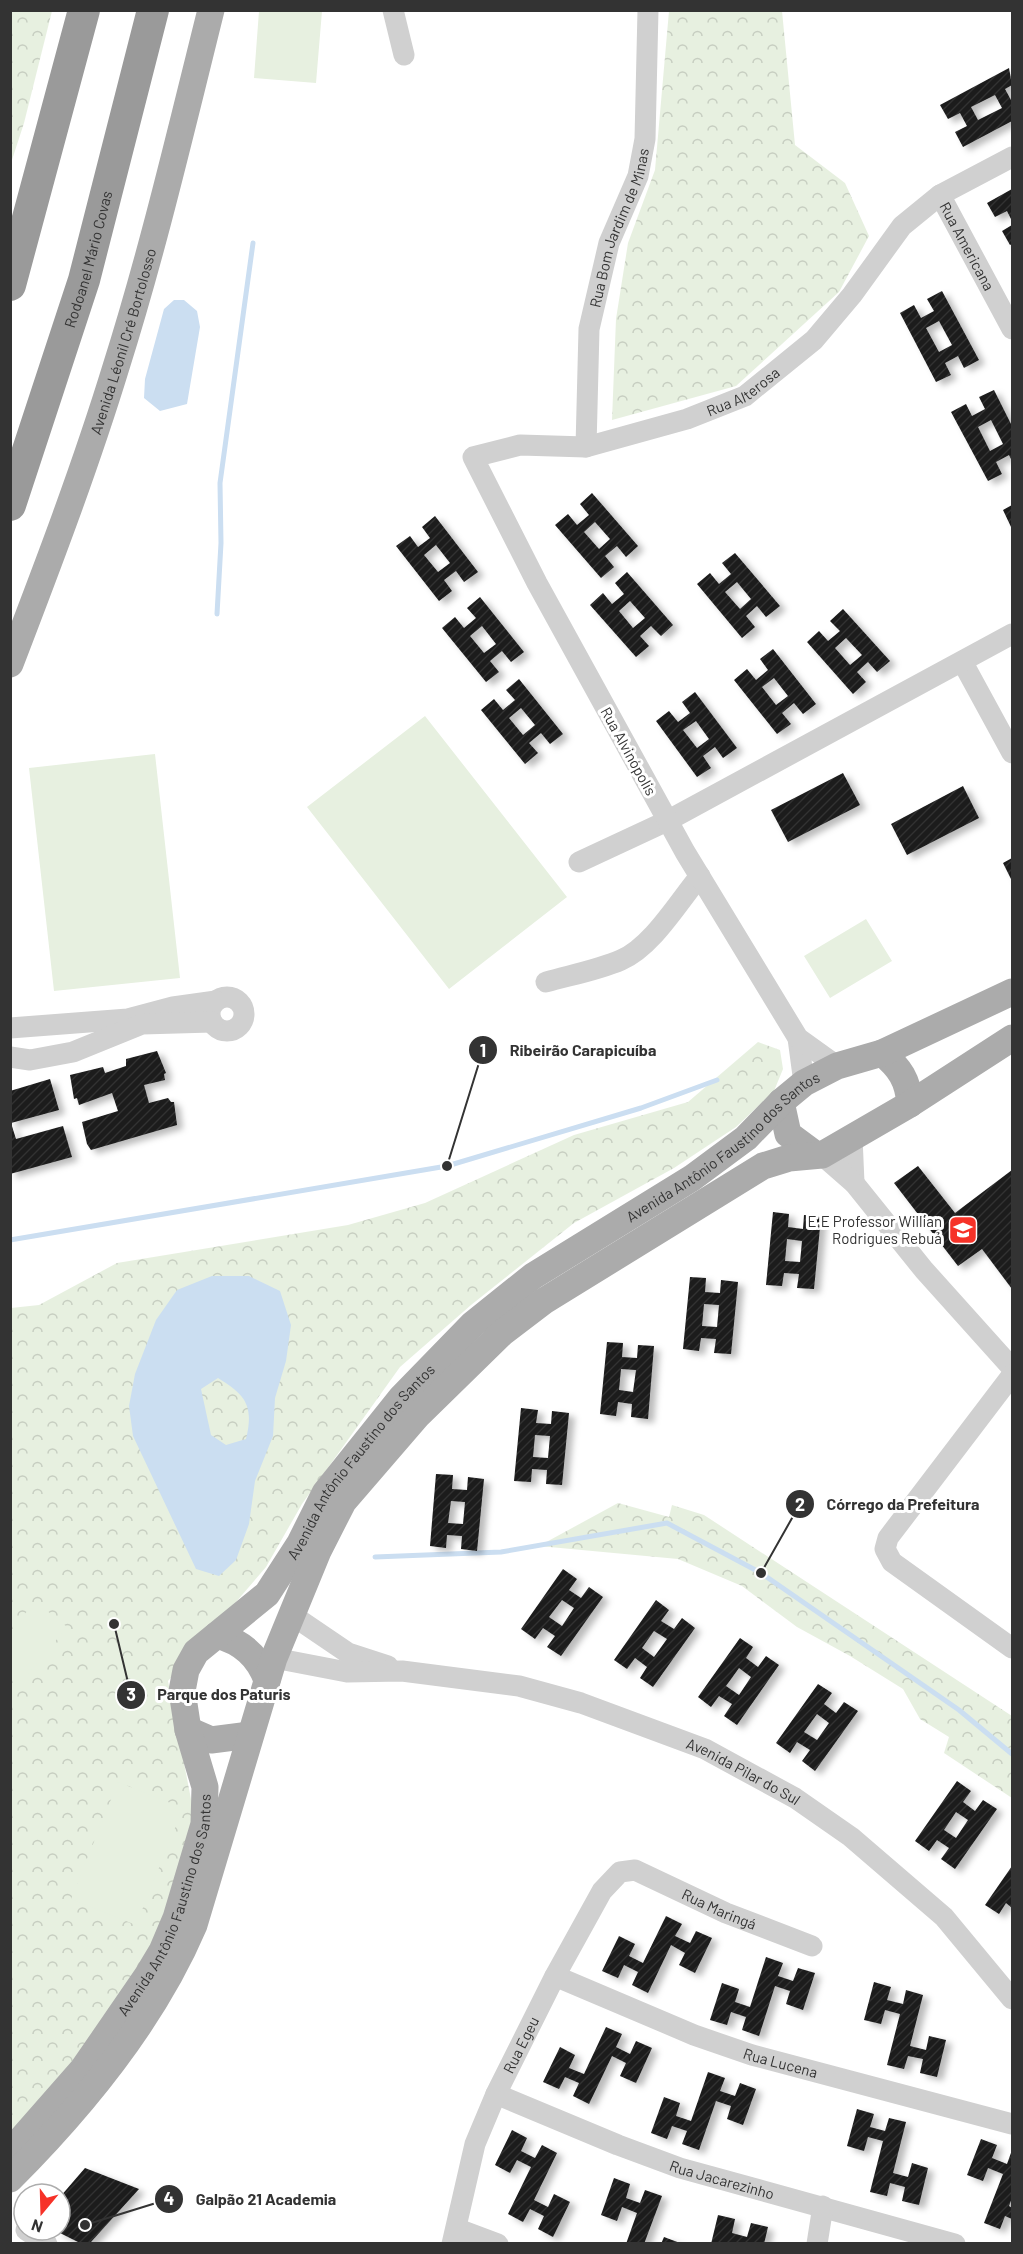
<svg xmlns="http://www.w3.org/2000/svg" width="1023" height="2254" font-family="Barlow,sans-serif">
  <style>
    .forest { fill: url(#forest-crowns) }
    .pitch { fill: #e7f0e0 }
    .water { fill: #cbdef1; fill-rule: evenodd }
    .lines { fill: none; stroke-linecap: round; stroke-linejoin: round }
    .stream { stroke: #cbdef1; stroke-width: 5 }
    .building { fill: url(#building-hatch); fill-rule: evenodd; filter: url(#shadow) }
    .minor { stroke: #d0d0d0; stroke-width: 21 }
    .major { stroke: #ababab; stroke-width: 27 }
    .highway { stroke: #9a9a9a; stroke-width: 32 }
    .labels { text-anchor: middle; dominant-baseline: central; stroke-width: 6; stroke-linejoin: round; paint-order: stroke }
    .street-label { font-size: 15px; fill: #333; stroke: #fff }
    .poi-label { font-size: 15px; fill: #333; stroke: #fff; text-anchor: end }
    .leader { fill: none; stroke: #333; stroke-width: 2 }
    .callout-dot { fill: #333; stroke: #fff; stroke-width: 2 }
    .mark-label { font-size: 18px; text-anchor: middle; font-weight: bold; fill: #fff }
    .callout-label { font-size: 16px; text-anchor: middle; font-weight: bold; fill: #333; stroke: #fff; stroke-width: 6; stroke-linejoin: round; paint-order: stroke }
  </style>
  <defs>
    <pattern id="forest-crowns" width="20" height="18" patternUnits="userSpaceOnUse" patternTransform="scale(1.5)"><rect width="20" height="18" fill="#e7f0e0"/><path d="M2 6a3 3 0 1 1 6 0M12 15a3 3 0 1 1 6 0" fill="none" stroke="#c7cec1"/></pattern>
    <pattern id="building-hatch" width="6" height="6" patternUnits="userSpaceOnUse" patternTransform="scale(1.5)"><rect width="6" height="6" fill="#1a1a1a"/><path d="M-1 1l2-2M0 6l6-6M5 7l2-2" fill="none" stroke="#333"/></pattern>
    <filter id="shadow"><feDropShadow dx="6" dy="4" stdDeviation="3" flood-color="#0004"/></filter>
  </defs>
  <rect width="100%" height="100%" fill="#fff"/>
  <path class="forest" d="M 11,10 L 52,11 L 24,123 L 11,163 Z
    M 669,11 L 782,11 L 795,145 L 845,183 L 869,236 L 839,292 L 736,386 L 612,420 L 616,319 L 628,243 L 655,170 Z
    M 758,1042 L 780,1050 L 783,1069 L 774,1091 L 736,1127 L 674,1168 L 574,1223 L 471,1305 L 400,1367 L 302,1504 L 266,1567 L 168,1681 L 198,1835 L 157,1952 L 88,2051 L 11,2139 L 11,1308 L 39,1305 L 117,1263 L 348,1225 L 425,1203 L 574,1135 L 688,1102 Z
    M 618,1503 L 669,1517 L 672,1505 L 704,1515 L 1012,1716 L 1012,1798 L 944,1753 L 949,1737 L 920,1719 L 903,1689 L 850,1656 L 797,1627 L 742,1586 L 678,1559 L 539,1546 Z"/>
  <path class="pitch" d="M 259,11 L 322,11 L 316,83 L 254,78 Z
    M 425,716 L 567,897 L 449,989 L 307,807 Z
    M 155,754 L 180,978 L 54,991 L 29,768 Z
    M 866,919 L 892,961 L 830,998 L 804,956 Z
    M 35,1601 L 67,1627 L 23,1680 L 11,1670 L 11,1632 Z
    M 118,1782 L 183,1808 L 136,1925 L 71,1899 Z"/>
  <path class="water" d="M 174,300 L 184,300 L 197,311 L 200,327 L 187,404 L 160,411 L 144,398 L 145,379 L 164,309 Z
    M 212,1276 L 249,1276 L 280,1291 L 291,1325 L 286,1361 L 275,1398 L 273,1436 L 255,1481 L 249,1524 L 236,1560 L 219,1576 L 196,1569 L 133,1436 L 129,1406 L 135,1374 L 156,1320 L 177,1290 ZM 218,1378 C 246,1395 254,1406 246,1439 L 226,1445 L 211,1435 L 201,1389 Z"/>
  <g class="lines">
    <path class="stream" d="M 217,614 L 221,543 L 220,483 L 253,243
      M 10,1240 L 447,1166 L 641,1108 L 717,1080
      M 375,1557 L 501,1552 L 667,1523 L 761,1573 L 959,1710 L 1012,1754"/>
  </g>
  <path class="building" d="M 1009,68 L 1012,85 L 1005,89 L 1012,102 L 1012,121 L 963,147 L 955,132 L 967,126 L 960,113 L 948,119 L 940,105 ZM 995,95 L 1002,108 L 978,120 L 971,107 Z
    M 1012,189 L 1012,221 L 1007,211 L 995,217 L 987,203 Z
    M 1012,225 L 1012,244 L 1010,245 L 1002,231 Z
    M 942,291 L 979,360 L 964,368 L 958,356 L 945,363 L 951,375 L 936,382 L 900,313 L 914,305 L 921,318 L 934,311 L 927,299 ZM 939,321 L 952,345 L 939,352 L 926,328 Z
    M 994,390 L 1012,426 L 1012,461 L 1009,455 L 996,462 L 1002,474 L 988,481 L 951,412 L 966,404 L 972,416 L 985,409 L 979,397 ZM 991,420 L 1003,444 L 990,451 L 978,427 Z
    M 592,493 L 638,546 L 626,557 L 617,546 L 605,556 L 614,567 L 601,578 L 555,525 L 568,514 L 577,525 L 589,515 L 580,504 ZM 595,522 L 610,539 L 599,549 L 584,532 Z
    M 1012,505 L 1012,529 L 1003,510 Z
    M 435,516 L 478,572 L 464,582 L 456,571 L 444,580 L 452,591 L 439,601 L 396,546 L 410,536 L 418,547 L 430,538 L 422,527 ZM 436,545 L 450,563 L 438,572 L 424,555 Z
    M 735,553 L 780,606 L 766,617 L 757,606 L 746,616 L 755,627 L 742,638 L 697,584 L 710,573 L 719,584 L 731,574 L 722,563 ZM 737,582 L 751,599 L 740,609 L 725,592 Z
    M 627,572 L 673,625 L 661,636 L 651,626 L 640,636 L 649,646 L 636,657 L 590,605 L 603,593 L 612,604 L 624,594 L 615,583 ZM 630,601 L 645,618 L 633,628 L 619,611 Z
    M 480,597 L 524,652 L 511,662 L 502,651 L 490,661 L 499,672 L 486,682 L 442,628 L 455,617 L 464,628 L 476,618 L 467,608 ZM 482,626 L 496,644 L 484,653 L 470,636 Z
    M 843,609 L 890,661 L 877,672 L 868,662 L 857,672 L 866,682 L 853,694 L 807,642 L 819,631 L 828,641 L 840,631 L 830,621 ZM 846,638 L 862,655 L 850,665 L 835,648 Z
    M 773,649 L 816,704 L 803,714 L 794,703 L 782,713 L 791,724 L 777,734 L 734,680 L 747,669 L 756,680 L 768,670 L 760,659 ZM 774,678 L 788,696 L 776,705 L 762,687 Z
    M 519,679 L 563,734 L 550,744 L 541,733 L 529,743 L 538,753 L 525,764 L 481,710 L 494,699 L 503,710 L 515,700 L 506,690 ZM 521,708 L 535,725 L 523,735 L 509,718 Z
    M 695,692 L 737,748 L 723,758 L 715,747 L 703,756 L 711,768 L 697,777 L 656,721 L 669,711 L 678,722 L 690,713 L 682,702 ZM 696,721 L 709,739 L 697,748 L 683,730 Z
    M 843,773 L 860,805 L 788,842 L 771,810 Z
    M 963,786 L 979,818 L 907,855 L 891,824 Z
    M 1012,858 L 1012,881 L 1003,863 Z
    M 157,1051 L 166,1073 L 164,1074 L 165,1080 L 144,1085 L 149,1103 L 168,1098 L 171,1102 L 174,1102 L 177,1125 L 91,1150 L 87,1144 L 82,1122 L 118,1111 L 112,1093 L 79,1105 L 77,1098 L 74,1099 L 70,1075 L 103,1067 L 105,1073 L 126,1066 L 126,1059 Z
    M 50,1079 L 59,1110 L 11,1123 L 16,1139 L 63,1126 L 72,1157 L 10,1174 L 10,1091 Z
    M 918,1166 L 955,1213 L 1012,1170 L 1012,1289 L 982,1249 L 958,1266 L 894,1183 Z
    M 773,1212 L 789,1214 L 788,1227 L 803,1229 L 804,1215 L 821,1217 L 814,1289 L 797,1288 L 799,1274 L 784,1273 L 782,1286 L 766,1285 ZM 787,1239 L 802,1241 L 800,1262 L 785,1261 Z
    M 690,1277 L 706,1278 L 705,1292 L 720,1293 L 721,1280 L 738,1282 L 731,1354 L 714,1353 L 716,1339 L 701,1338 L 699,1351 L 683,1349 ZM 704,1304 L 719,1305 L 717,1327 L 702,1326 Z
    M 607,1342 L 623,1343 L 622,1357 L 637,1358 L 638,1345 L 654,1346 L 648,1419 L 631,1417 L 632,1404 L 618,1402 L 616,1416 L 600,1414 ZM 621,1369 L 636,1370 L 633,1392 L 619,1390 Z
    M 521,1408 L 538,1410 L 536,1423 L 551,1424 L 552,1411 L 569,1413 L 562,1485 L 546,1484 L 547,1470 L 532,1469 L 531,1482 L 514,1481 ZM 535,1435 L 550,1436 L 548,1458 L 533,1457 Z
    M 436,1474 L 453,1475 L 452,1489 L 467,1490 L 468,1477 L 484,1479 L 477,1551 L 461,1549 L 462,1536 L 447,1535 L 446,1548 L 430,1546 ZM 451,1501 L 465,1502 L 463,1524 L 448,1523 Z
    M 563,1569 L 577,1579 L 569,1590 L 581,1598 L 589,1587 L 603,1597 L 561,1656 L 547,1647 L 555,1636 L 543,1628 L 535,1639 L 521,1629 ZM 562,1600 L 574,1608 L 562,1626 L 549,1617 Z
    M 656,1600 L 669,1610 L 661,1621 L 674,1629 L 682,1618 L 695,1628 L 653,1687 L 640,1678 L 647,1667 L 635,1658 L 627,1669 L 614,1660 ZM 654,1631 L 667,1639 L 654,1657 L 642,1648 Z
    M 740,1638 L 753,1647 L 746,1658 L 758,1667 L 766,1656 L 779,1665 L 737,1725 L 724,1716 L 732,1704 L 719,1696 L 711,1707 L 698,1697 ZM 739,1668 L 751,1677 L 739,1695 L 726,1686 Z
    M 818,1684 L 832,1693 L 824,1704 L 836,1713 L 844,1702 L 858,1711 L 815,1771 L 802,1761 L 810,1750 L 797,1742 L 790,1753 L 776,1743 ZM 817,1714 L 829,1723 L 817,1740 L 804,1732 Z
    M 957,1781 L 971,1791 L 963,1802 L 975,1811 L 983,1800 L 997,1809 L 955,1869 L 941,1859 L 949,1848 L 937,1840 L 929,1851 L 915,1841 ZM 956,1812 L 968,1820 L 956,1838 L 944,1830 Z
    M 1012,1866 L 1012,1908 L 1006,1903 L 999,1914 L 985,1905 Z
    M 666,1916 L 682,1924 L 675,1936 L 690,1943 L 696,1931 L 712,1938 L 695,1973 L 679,1965 L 685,1953 L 671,1945 L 648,1993 L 632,1985 L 638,1972 L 624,1965 L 618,1978 L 602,1971 L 619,1936 L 635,1944 L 629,1956 L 643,1963 Z
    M 766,1957 L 783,1963 L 778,1976 L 793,1981 L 798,1968 L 815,1973 L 803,2010 L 786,2004 L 790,1991 L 775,1986 L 759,2036 L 742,2030 L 746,2017 L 731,2012 L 727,2025 L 710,2020 L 722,1983 L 739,1989 L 735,2002 L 750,2007 Z
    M 874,1982 L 891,1987 L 887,2000 L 903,2004 L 906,1990 L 923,1995 L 910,2046 L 926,2050 L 929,2036 L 946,2040 L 937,2077 L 920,2073 L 923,2059 L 908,2056 L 904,2069 L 887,2065 L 900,2014 L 885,2010 L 881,2024 L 864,2020 Z
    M 606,2027 L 622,2034 L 616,2047 L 630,2054 L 636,2041 L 652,2048 L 636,2083 L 620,2076 L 626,2063 L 612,2056 L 589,2104 L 573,2096 L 579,2083 L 565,2077 L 559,2089 L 543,2082 L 560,2047 L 575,2055 L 569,2068 L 584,2074 Z
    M 708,2072 L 725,2078 L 720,2091 L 735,2096 L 740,2083 L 756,2089 L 743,2125 L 727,2119 L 731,2106 L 716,2101 L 699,2150 L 682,2144 L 687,2131 L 672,2126 L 667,2139 L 651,2133 L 664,2097 L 680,2103 L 676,2116 L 691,2121 Z
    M 857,2109 L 874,2114 L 870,2127 L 885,2131 L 889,2118 L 906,2122 L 893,2173 L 908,2177 L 912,2163 L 928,2168 L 919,2205 L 902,2201 L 905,2187 L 890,2183 L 887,2196 L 870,2192 L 883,2141 L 868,2137 L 864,2151 L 847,2146 Z
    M 512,2130 L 527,2138 L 521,2151 L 535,2158 L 542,2145 L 557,2153 L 534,2200 L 548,2207 L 554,2194 L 570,2202 L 553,2237 L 538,2229 L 544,2216 L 530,2209 L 523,2222 L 508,2214 L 531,2167 L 517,2160 L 510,2173 L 495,2165 Z
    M 981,2139 L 997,2145 L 992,2158 L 1007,2164 L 1012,2150 L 1012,2198 L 1009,2206 L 1012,2208 L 1012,2219 L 1005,2216 L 1000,2229 L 984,2223 L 1003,2174 L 988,2168 L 983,2181 L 967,2175 Z
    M 85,2168 L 139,2189 L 91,2242 L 82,2244 L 54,2230 L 60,2230 L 60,2197 Z
    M 614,2178 L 630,2184 L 626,2198 L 640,2203 L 645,2190 L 662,2196 L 644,2244 L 626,2244 L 637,2213 L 622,2207 L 617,2221 L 601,2215 Z
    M 718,2215 L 735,2219 L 732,2233 L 747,2237 L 751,2223 L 768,2227 L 764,2244 L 711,2244 Z
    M 664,2237 L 680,2243 L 680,2244 L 661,2244 Z"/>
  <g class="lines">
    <g class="minor">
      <path d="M 393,10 L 404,55"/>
      <path id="s1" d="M 940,195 L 1012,329"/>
      <path id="s2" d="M 586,447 L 589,329 L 609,243 L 638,176 L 645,139 L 648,10"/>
      <path d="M 963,663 L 1012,753"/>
      <path d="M 579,862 L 667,821 L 1012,634"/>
      <path d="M 546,982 C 571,975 598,970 621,960 C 652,947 679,901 700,876"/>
      <circle cx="227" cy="1014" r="17"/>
      <path d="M 10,1028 L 128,1019 L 173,1007 L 216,1001"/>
      <path d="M 798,1038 L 804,1083"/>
      <path d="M 10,1057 L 30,1060 L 73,1052 L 142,1024 L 212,1022"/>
      <path id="s3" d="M 837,1066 L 798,1038 L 685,852 L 537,583 L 473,457 L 520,445 L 586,447 L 687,419 L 745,396 L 814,340 L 852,295 L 902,226 L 940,195 L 1012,157"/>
      <path d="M 852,1137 L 854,1183"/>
      <path d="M 822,1155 L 854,1183 L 924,1270 L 1012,1368"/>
      <path d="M 1012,1375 L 888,1538 L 885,1549 L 892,1562 L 1012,1648"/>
      <path d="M 292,1615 L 348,1653 L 388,1666"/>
      <path id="s4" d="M 274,1658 L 347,1672 L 402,1671 L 519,1686 L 581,1703 L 705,1749 L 795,1798 L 851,1837 L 944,1917 L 1012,1999"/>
      <path id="s5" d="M 555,1976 L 694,2035 L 752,2055 L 1012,2124"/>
      <path id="s6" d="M 496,2094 L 618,2145 L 680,2168 L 955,2244"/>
      <path d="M 458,2229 L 498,2244"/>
      <path d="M 26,2230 L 47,2244"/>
      <path id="s7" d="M 452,2244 L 475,2144 L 496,2094 L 555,1976 L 602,1891 L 620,1872 L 635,1870 L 726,1913 L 812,1946"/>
      <path d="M 817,2244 L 823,2206"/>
    </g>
    <g class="major">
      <path id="s8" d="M 10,664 C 48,565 85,468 116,367 C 153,250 181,130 211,10"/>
      <path d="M 882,1053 C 900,1068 908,1080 910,1104"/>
      <path d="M 781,1102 L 788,1134 L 815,1154"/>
      <path d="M 217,1635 C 242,1642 258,1656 267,1680"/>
      <path d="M 188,1730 L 211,1740 L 250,1735"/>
      <path id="s9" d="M 10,2152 L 83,2069 L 147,1976 L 162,1951 L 176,1918 L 204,1824 L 205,1787 L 188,1730 L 182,1691 L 186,1670 L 196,1652 L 267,1594 L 300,1543 L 325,1493 L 401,1398 L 473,1324 L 533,1276 L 692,1178 L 746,1138 L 781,1102 L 804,1083 L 837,1066 L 882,1053 L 1012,992"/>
      <path d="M 10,2179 C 82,2107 154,2019 194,1925 L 274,1658 L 318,1551 L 343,1502 L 418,1415 L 502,1333 L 544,1301 L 763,1166 L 789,1158 L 822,1155 L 910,1104 L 1012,1038"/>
    </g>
    <g class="highway">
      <path d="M 10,285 L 84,10"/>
      <path id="s10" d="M 10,505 L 84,280 L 153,10"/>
    </g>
  </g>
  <defs>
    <g id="school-square" transform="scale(1.5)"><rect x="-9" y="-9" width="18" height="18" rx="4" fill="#f63228" stroke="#fff"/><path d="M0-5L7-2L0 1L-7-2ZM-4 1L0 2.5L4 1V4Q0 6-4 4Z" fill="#fff"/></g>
  </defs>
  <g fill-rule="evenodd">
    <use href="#school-square" x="963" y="1230"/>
  </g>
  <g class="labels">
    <g class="street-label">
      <text stroke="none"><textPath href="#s2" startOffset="224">Rua Bom Jardim de Minas</textPath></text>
      <text stroke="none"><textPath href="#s1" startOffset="58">Rua Americana</textPath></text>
      <text stroke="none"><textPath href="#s10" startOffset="258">Rodoanel Mário Covas</textPath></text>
      <text stroke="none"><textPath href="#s8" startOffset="342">Avenida Léonil Cré Bortolosso</textPath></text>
      <text stroke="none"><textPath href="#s3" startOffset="996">Rua Alterosa</textPath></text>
      <text transform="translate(629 751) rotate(61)">Rua Alvinópolis</text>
      <text stroke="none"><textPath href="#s9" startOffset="1305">Avenida Antônio Faustino dos Santos</textPath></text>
      <text stroke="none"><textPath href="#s9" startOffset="819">Avenida Antônio Faustino dos Santos</textPath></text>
      <text stroke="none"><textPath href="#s4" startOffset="488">Avenida Pilar do Sul</textPath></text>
      <text stroke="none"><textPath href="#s9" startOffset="297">Avenida Antônio Faustino dos Santos</textPath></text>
      <text stroke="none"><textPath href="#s7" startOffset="520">Rua Maringá</textPath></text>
      <text stroke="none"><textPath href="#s7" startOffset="212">Rua Egeu</textPath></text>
      <text stroke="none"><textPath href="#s5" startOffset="242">Rua Lucena</textPath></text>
      <text stroke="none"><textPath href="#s6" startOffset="242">Rua Jacarezinho</textPath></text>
    </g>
    <g class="poi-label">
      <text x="942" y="1221">E.E Professor Willian<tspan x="942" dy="17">Rodrigues Rebuá</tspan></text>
    </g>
  </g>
  <path class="leader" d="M447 1166L483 1050M761 1573L800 1504M114 1624L131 1695M85 2225L169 2199"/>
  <g class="callout-dot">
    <circle cx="447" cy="1166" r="6"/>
    <circle cx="761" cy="1573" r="6"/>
    <circle cx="114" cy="1624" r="6"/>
    <circle cx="85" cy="2225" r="6"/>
    <circle cx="483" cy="1050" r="15"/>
    <circle cx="800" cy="1504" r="15"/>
    <circle cx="131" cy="1695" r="15"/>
    <circle cx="169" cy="2199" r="15"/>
  </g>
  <g class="mark-label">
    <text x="483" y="1057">1</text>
    <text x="800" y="1511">2</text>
    <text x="131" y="1701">3</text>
    <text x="169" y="2205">4</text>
  </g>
  <g class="callout-label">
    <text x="583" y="1056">Ribeirão Carapicuíba</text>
    <text x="903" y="1510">Córrego da Prefeitura</text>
    <text x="224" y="1700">Parque dos Paturis</text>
    <text x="266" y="2205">Galpão 21 Academia</text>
  </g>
  <rect width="1023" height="2254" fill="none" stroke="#333333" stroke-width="24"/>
  <g transform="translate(42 2212) rotate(199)"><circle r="28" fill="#ffffff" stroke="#adadad" stroke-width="1.5"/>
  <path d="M0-4.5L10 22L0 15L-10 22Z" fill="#f63228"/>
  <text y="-9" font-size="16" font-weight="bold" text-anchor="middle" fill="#333333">N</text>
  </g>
</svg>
